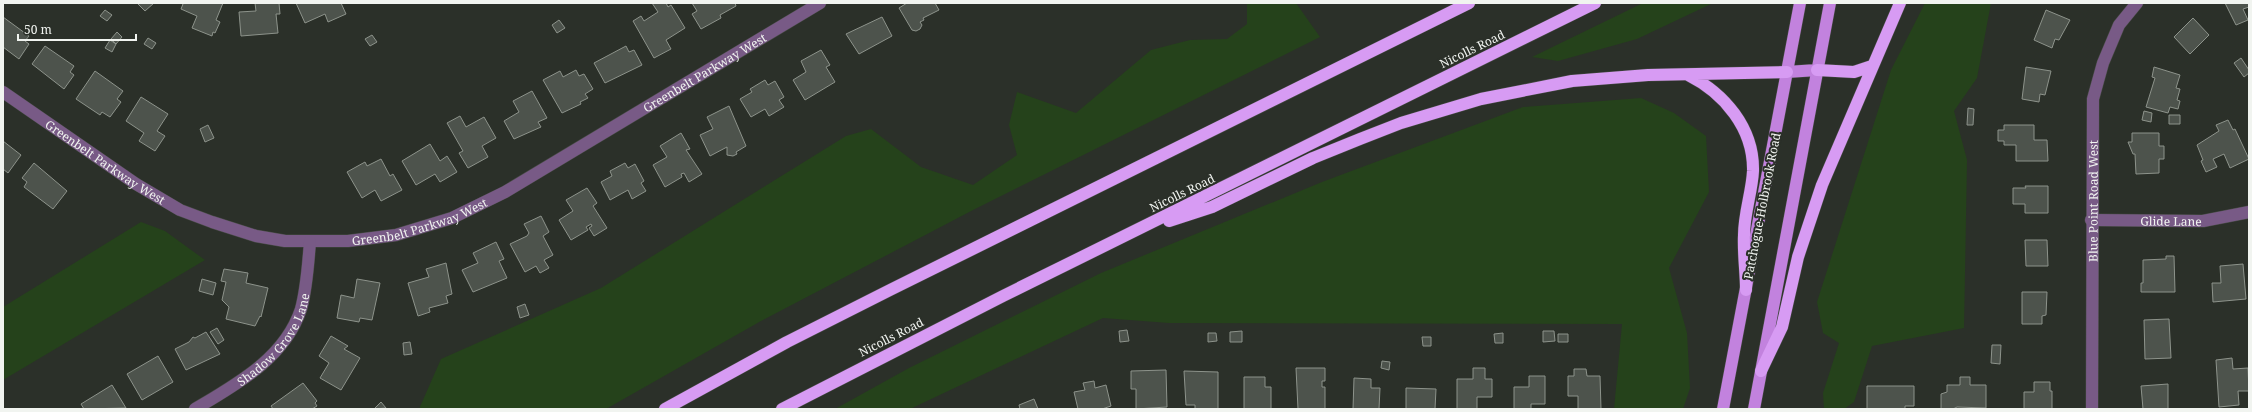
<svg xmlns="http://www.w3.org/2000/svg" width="2252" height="412" font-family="'Noto Serif',serif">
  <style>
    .green { fill: #25421b }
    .building { fill: #4d534c; stroke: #8d938b }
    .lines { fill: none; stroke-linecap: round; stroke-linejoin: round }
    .street-casing { stroke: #474b45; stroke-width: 13 }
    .primary-casing { stroke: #474b45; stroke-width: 13 }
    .highway-casing { stroke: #474b45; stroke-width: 13 }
    .street { stroke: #785a86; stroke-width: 12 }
    .primary { stroke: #c282de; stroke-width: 12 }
    .highway { stroke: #d79bf3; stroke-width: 12 }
    .labels { text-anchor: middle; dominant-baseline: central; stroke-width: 4; stroke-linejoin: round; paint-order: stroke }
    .street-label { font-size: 12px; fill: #f1f4f0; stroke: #2b3029 }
  </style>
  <rect width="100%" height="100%" fill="#2b3029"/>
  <path class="green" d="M 1247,3 L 1296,3 L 1320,37 L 975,209 L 761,321 L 606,409 L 419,409 L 441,359 L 601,288 L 846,136 L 871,129 L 921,167 L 973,185 L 1017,155 L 1009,125 L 1017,92 L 1076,113 L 1151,50 L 1190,40 L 1227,39 L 1247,24 Z
    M 1643,3 L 1713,3 L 1637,39 L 1558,61 L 1532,57 Z
    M 1925,3 L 1991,3 L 1977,78 L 1954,111 L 1967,160 L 1964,328 L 1872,346 L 1854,402 L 1844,409 L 1824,409 L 1823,393 L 1839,343 L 1823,333 L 1817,302 L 1891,70 Z
    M 1641,98 L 1674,113 L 1706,136 L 1709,192 L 1669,268 L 1687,333 L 1690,388 L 1683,409 L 1614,409 L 1622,324 L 1169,323 L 1103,318 L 910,409 L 835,409 L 909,368 L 1101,273 L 1322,182 L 1523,107 Z
    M 141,222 L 165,231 L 205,260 L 3,380 L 3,307 Z"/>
  <path class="building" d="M 137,3 L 154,3 L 145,11 Z
    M 181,3 L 223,3 L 216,20 L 220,22 L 215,33 L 213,32 L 212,36 L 192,28 L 197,16 L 181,9 L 183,4 Z
    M 255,3 L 279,3 L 280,14 L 276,14 L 278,33 L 241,36 L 239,12 L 256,11 Z
    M 296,3 L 341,3 L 346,14 L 328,22 L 325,14 L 305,23 Z
    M 652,3 L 666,3 L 668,7 L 671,5 L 685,28 L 666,40 L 671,49 L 654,58 L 633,21 L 641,16 L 644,21 L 658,12 Z
    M 692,3 L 735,3 L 736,6 L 720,15 L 721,18 L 701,29 L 692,14 L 697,11 Z
    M 907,3 L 935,3 L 939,10 L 923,18 L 924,20 L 920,22 L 922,25 L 920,29 L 916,31 L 912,30 L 899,8 Z
    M 2225,3 L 2249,3 L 2249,7 L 2243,9 L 2248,20 L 2236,25 Z
    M 105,10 L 112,15 L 107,21 L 100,16 Z
    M 2046,10 L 2070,20 L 2059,40 L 2055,39 L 2052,48 L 2034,40 Z
    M 3,17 L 29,36 L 25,41 L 29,44 L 19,59 L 3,47 Z
    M 882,17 L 892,36 L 859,54 L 846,34 Z
    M 2193,18 L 2209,35 L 2190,54 L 2174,37 Z
    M 559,20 L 565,28 L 557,33 L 552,25 Z
    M 117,32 L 122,37 L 116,44 L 111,39 Z
    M 372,35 L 377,42 L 370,46 L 365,39 Z
    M 148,38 L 156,43 L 152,49 L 144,44 Z
    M 110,40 L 116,44 L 112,52 L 105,48 Z
    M 45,46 L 74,66 L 70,72 L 74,75 L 64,89 L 32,64 Z
    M 626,46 L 629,52 L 634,50 L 642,65 L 605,83 L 594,63 Z
    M 821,50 L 830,65 L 826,67 L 835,82 L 805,100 L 793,80 L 806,72 L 801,61 Z
    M 2241,58 L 2249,70 L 2249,73 L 2244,77 L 2234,63 Z
    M 2026,67 L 2051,71 L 2045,95 L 2040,94 L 2039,102 L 2022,99 Z
    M 2154,67 L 2180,75 L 2176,88 L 2180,89 L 2177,100 L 2180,101 L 2178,109 L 2170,107 L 2168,113 L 2146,107 L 2155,78 L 2152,77 Z
    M 576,70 L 579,76 L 584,74 L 593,89 L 585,94 L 588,98 L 580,102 L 581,104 L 562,113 L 543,80 L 560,71 L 563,77 Z
    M 95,71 L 123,91 L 117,99 L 121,102 L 110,117 L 102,112 L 100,115 L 76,99 Z
    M 765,80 L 768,85 L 775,81 L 784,97 L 779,100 L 784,107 L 769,116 L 765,109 L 751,117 L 740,99 L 752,92 L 750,89 Z
    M 532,91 L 547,118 L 538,122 L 541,127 L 514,139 L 504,121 L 519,112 L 513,101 Z
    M 141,97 L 168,114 L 157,131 L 165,136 L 155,151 L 139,141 L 144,133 L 126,121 Z
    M 729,106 L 746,146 L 736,152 L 737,154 L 733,156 L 727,155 L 727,147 L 710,156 L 700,135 L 713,129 L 707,117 Z
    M 1968,108 L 1974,109 L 1973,125 L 1967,125 Z
    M 2144,111 L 2152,113 L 2151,122 L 2142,120 Z
    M 2169,115 L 2180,115 L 2180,124 L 2169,124 Z
    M 460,116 L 466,127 L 484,117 L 496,138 L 482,146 L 488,157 L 468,168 L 459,153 L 463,151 L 447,123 Z
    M 2228,120 L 2233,130 L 2235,129 L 2249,159 L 2230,168 L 2224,154 L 2213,159 L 2217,167 L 2206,172 L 2201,161 L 2203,160 L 2197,145 L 2219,131 L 2216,125 Z
    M 208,125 L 214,138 L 205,142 L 200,129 Z
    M 2004,125 L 2034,125 L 2034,140 L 2047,140 L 2048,161 L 2016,161 L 2016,145 L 2004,145 L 2004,141 L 1998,141 L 1998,130 L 2004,130 Z
    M 681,133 L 690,149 L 686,150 L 702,174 L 689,182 L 684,173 L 681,174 L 682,177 L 665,187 L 653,165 L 667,157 L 660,146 Z
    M 2132,133 L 2159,133 L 2159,146 L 2164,146 L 2164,159 L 2159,159 L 2159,173 L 2136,174 L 2135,154 L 2133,154 L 2128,142 L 2132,142 Z
    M 3,141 L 21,155 L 8,173 L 3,169 Z
    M 430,144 L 440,161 L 447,156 L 457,172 L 440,182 L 435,174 L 416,185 L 402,161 Z
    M 381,159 L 390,176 L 393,174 L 402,190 L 381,201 L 375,190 L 362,198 L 347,172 L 365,162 L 367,166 Z
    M 34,163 L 67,191 L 53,209 L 24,187 L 27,182 L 22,178 Z
    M 625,163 L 628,168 L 635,164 L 644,181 L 641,183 L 646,191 L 632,199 L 628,190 L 610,200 L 601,182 L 612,176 L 610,171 Z
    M 2025,186 L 2048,186 L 2048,213 L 2025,213 L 2025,204 L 2013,204 L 2013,188 L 2026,188 Z
    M 587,188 L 597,203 L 593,206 L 607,228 L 594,236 L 589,228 L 592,226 L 591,224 L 586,227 L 588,230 L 571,240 L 559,220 L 573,211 L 566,200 Z
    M 541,216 L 549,232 L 543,236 L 553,255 L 544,260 L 549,268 L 540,273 L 536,266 L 525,272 L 510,244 L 527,236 L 529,233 L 524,224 Z
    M 2025,240 L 2047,240 L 2048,266 L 2026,266 Z
    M 496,242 L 504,259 L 499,261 L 507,278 L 473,292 L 462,270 L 478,263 L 473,253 Z
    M 2166,256 L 2174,256 L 2175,292 L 2141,292 L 2141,283 L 2143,283 L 2143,260 L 2166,259 Z
    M 446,263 L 452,294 L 446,296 L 448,303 L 429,308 L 430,312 L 418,316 L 408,283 L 429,277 L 426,269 Z
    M 2243,264 L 2246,299 L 2213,302 L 2212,283 L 2221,283 L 2220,266 Z
    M 224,269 L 248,273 L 246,283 L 268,288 L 261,317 L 260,316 L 255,326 L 226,319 L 229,307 L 222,300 L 226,282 L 221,281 Z
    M 202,279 L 216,283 L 213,295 L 199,291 Z
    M 357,279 L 380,283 L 372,320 L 360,318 L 359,322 L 337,318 L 341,295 L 354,298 Z
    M 2022,292 L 2047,292 L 2046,315 L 2042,316 L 2042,324 L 2022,324 Z
    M 525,304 L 529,315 L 520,318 L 517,307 Z
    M 2169,319 L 2171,358 L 2145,359 L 2144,320 Z
    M 217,328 L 224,340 L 218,344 L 210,332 Z
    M 1127,330 L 1129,341 L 1120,342 L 1119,331 Z
    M 1242,331 L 1242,342 L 1230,342 L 1230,332 Z
    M 1543,331 L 1554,331 L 1555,341 L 1543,342 Z
    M 206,332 L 220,354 L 186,370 L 175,349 L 189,342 L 193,337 L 195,338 Z
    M 1208,333 L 1216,333 L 1217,341 L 1208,342 Z
    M 1503,333 L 1503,343 L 1495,343 L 1494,334 Z
    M 1558,334 L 1568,334 L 1568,342 L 1558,342 Z
    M 331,336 L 348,346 L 344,349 L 360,358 L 341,390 L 320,378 L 329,363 L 319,356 Z
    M 1422,337 L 1431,337 L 1431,346 L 1423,346 Z
    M 410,342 L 412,354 L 404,355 L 403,343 Z
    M 1992,345 L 2001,345 L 2000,364 L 1991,363 Z
    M 158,356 L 173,382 L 142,400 L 127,374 Z
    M 2232,358 L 2233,369 L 2248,368 L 2249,391 L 2238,391 L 2239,405 L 2219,407 L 2216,360 Z
    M 1382,361 L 1390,362 L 1389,370 L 1381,368 Z
    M 1296,368 L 1325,368 L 1325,381 L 1322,381 L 1322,387 L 1325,387 L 1325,409 L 1298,409 Z
    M 1473,368 L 1485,368 L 1485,379 L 1492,379 L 1492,397 L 1477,397 L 1477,409 L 1457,409 L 1457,379 L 1473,379 Z
    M 1574,369 L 1586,369 L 1587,376 L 1600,376 L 1601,409 L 1578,409 L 1578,396 L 1568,396 L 1568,376 L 1574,376 Z
    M 1166,370 L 1167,407 L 1136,409 L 1136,389 L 1131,389 L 1131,371 Z
    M 1184,371 L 1218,372 L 1218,409 L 1195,409 L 1195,405 L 1186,405 Z
    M 1529,376 L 1545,376 L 1545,404 L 1531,404 L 1531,409 L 1514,409 L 1514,387 L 1529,387 Z
    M 1244,377 L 1265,377 L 1265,387 L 1271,387 L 1271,409 L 1244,409 Z
    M 1960,377 L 1970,377 L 1970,385 L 1986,385 L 1986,408 L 1957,407 L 1953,409 L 1941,409 L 1941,394 L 1947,392 L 1947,385 L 1960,385 Z
    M 1354,378 L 1371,379 L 1371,388 L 1380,388 L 1379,409 L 1353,409 Z
    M 1094,381 L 1095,388 L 1106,385 L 1111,406 L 1102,409 L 1078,409 L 1074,392 L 1085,390 L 1083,383 Z
    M 2034,382 L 2050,382 L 2050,391 L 2052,391 L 2052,409 L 2024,409 L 2024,392 L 2034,392 Z
    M 303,383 L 317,401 L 315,403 L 317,406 L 312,409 L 273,409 L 271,406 Z
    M 2168,384 L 2168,409 L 2143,409 L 2141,386 Z
    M 112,385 L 126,408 L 84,409 L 81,404 Z
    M 1867,386 L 1914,386 L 1914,406 L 1905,406 L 1905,409 L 1867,409 Z
    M 1406,388 L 1436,389 L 1435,409 L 1406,409 Z
    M 1034,399 L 1038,409 L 1020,409 L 1019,405 Z
    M 381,402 L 386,408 L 374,409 Z"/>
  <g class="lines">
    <g class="street-casing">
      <g id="street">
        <path id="s1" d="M 3,92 L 136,184 L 180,210 L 212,222 L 256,236 L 285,241 L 348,241 L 396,235 L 452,218 L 505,192 L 820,3"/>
        <path id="s2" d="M 2091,220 L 2203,221 L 2249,212"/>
        <path id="s3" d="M 195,409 C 237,384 285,358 301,309 C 307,287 308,264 310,242"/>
        <path id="s4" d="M 2092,409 L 2093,99 L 2103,63 L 2119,25 L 2137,3"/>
      </g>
    </g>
    <g class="primary-casing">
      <path id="primary" d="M 1787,72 L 1817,70
        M 1723,409 L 1800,3
        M 1754,409 L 1830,3"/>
    </g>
    <g class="highway-casing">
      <path id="highway" d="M 1817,70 L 1854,72 L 1872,66
        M 1688,75 C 1724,93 1754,128 1753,171 C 1752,192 1744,213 1744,235 C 1743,253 1746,272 1746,290
        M 1169,221 L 1212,207 L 1313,158 L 1360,139 L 1401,123 L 1481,99 L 1572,81 L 1648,75 L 1787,72
        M 1761,371 L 1782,327 L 1798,257 L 1822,185 L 1900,3
        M 665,409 L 787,342 L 890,290 L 1469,3
        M 782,409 L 1003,296 L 1595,3"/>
    </g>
    <use href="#street" class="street"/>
    <use href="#primary" class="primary"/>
    <use href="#highway" class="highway"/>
  </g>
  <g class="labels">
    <g class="street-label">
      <text transform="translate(1472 49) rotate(-26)">Nicolls Road</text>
      <text stroke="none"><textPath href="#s1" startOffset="784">Greenbelt Parkway West</textPath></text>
      <text stroke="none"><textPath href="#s1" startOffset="124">Greenbelt Parkway West</textPath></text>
      <text transform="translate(1182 193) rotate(-26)">Nicolls Road</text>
      <text stroke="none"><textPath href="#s4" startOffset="208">Blue Point Road West</textPath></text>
      <text transform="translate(1762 206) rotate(-79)">Patchogue-Holbrook Road</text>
      <text stroke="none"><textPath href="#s1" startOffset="460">Greenbelt Parkway West</textPath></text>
      <text stroke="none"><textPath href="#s2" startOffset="80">Glide Lane</textPath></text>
      <text stroke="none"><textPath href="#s3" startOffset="108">Shadow Grove Lane</textPath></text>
      <text transform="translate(891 337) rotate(-27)">Nicolls Road</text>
    </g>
  </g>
  <rect width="2252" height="412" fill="none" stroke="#f1f4f0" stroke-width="8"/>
  <path d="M18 34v6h118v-6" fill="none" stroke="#f1f4f0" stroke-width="2"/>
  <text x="24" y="34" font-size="12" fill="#f1f4f0" stroke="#2b3029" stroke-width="3" paint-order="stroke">50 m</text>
</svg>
